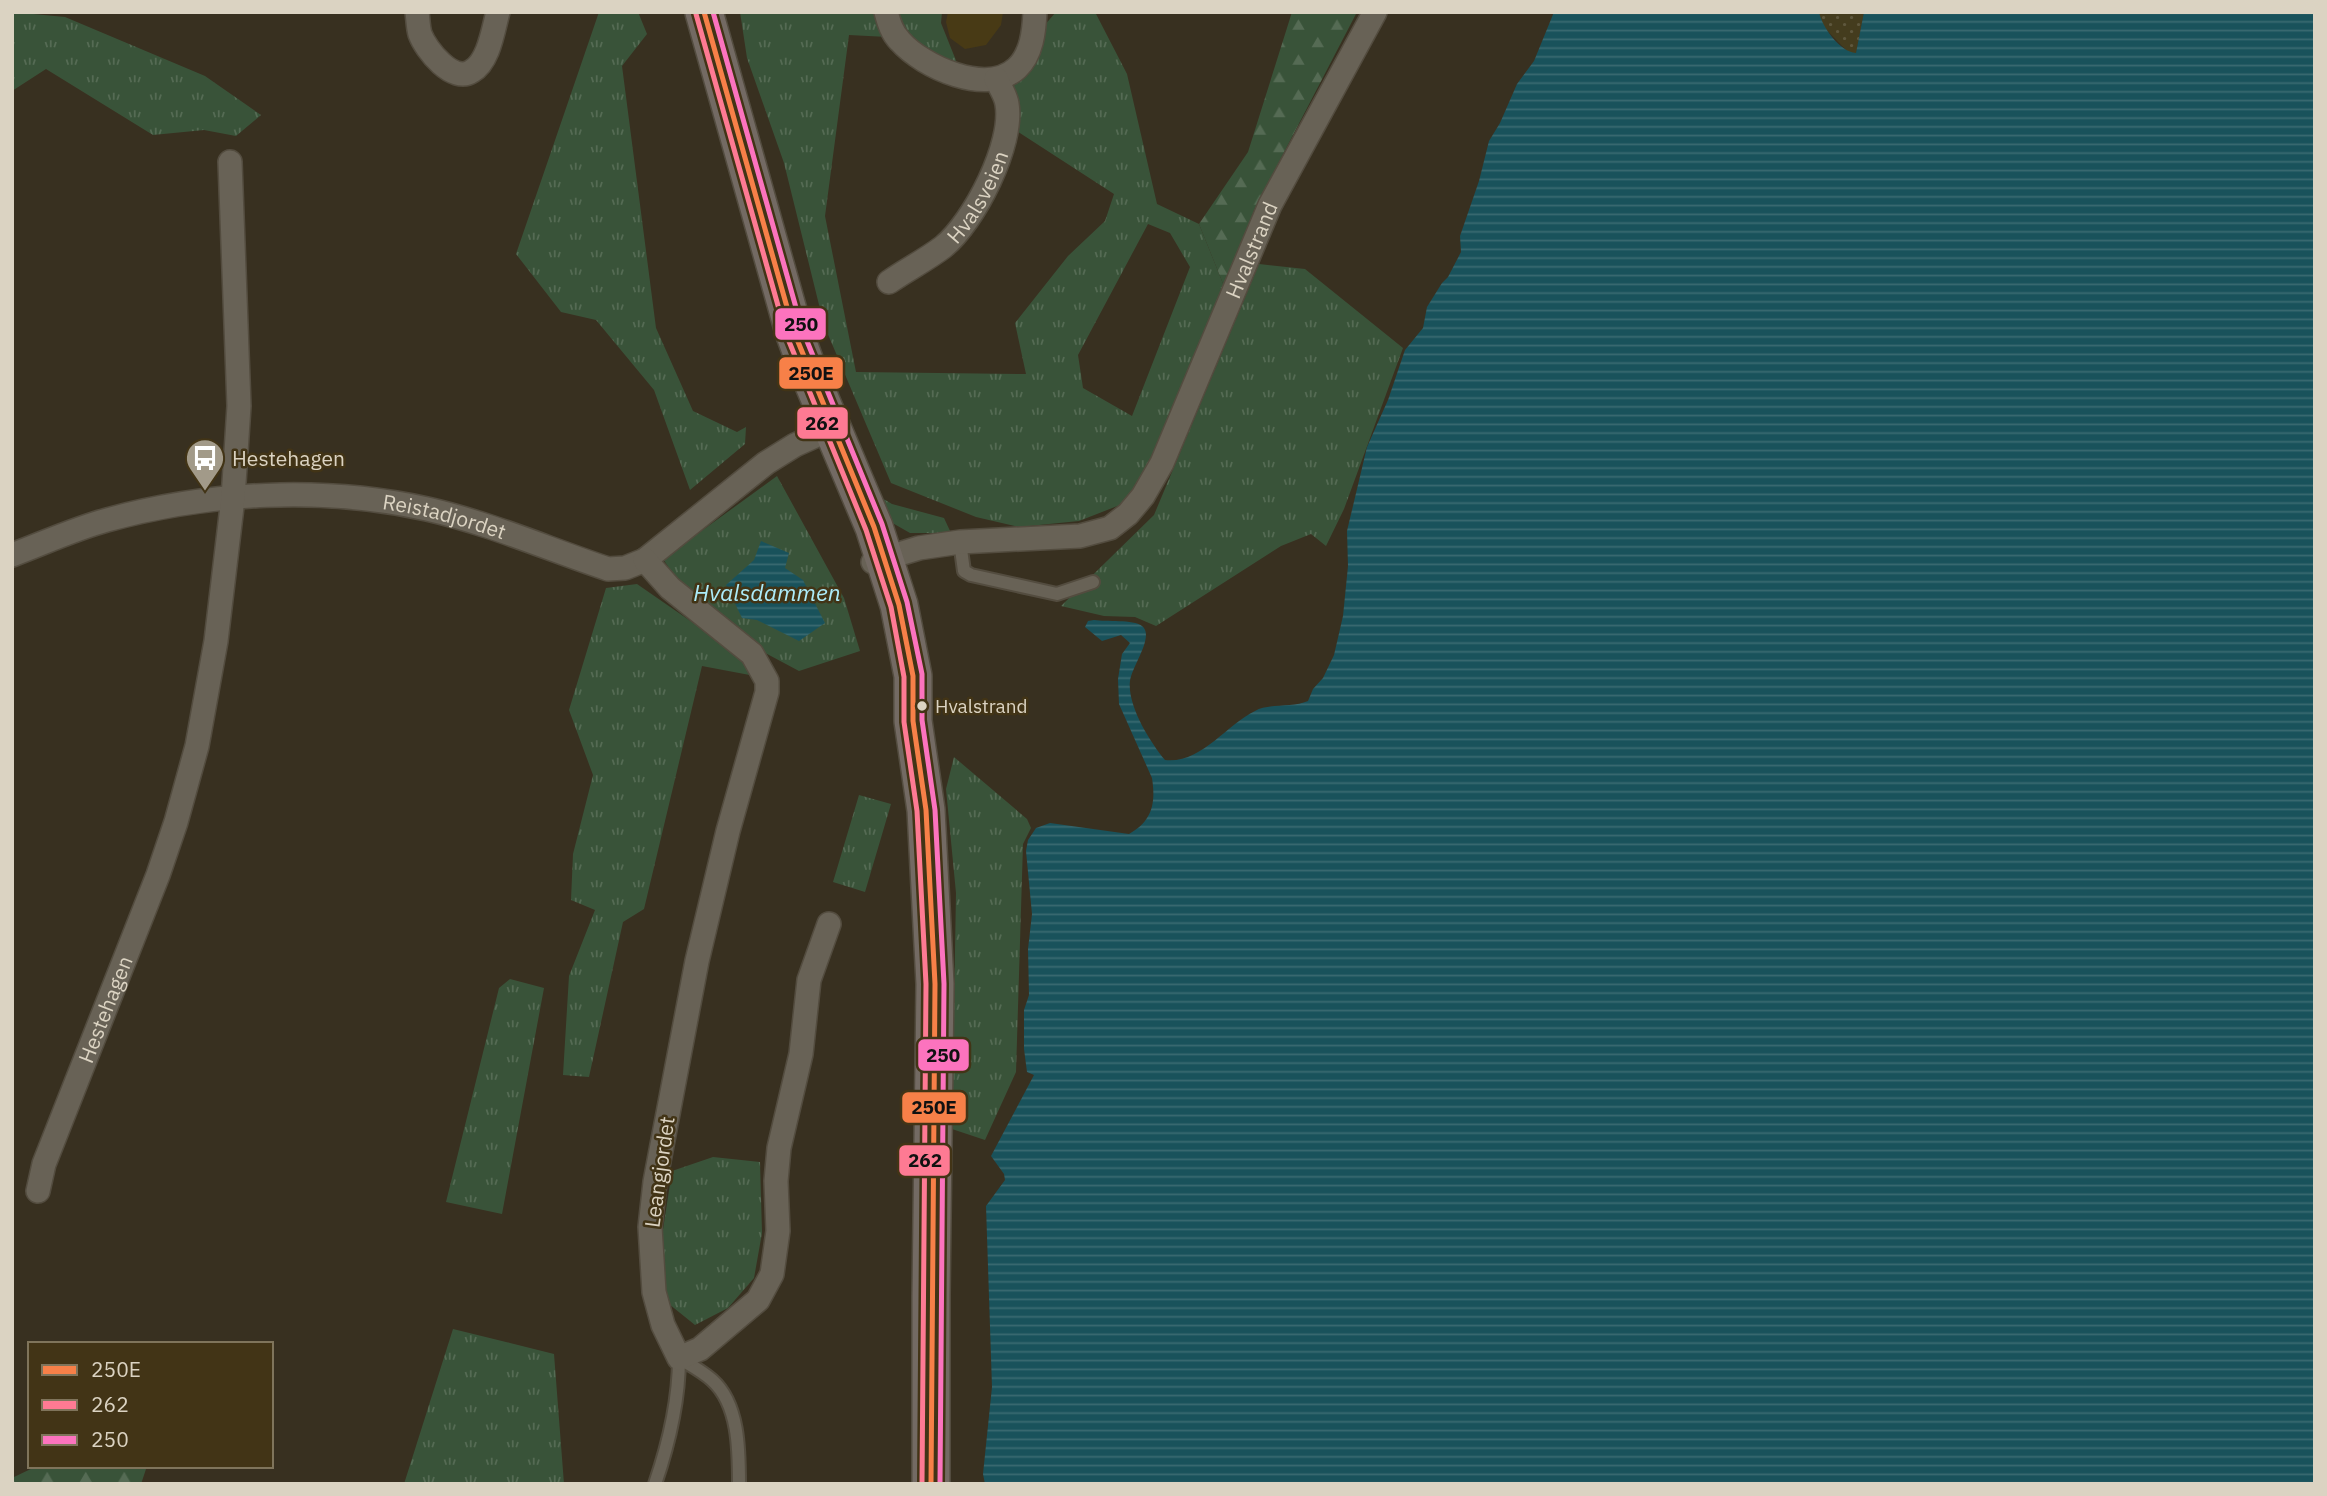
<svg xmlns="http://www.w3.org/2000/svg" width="2327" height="1496" font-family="'IBM Plex Sans',sans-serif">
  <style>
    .built { fill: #483a15 }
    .grass { fill: url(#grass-tufts); fill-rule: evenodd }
    .forest { fill: url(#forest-firs) }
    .sand { fill: url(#sand-dots) }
    .water { fill: url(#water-rules) }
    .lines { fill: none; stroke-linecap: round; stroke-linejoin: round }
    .lane-casing { stroke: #534c3f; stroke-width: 16 }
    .street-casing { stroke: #534c3f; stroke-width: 26 }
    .primary-casing { stroke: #534c3f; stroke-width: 40 }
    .lane { stroke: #686256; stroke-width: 12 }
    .street { stroke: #686256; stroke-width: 23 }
    .primary { stroke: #736a63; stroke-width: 37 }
    .bus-1-casing { stroke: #423416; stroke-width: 10 }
    .bus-2-casing { stroke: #423416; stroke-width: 10 }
    .bus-3-casing { stroke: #423416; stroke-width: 10 }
    .bus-1 { stroke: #f78048; stroke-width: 5 }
    .bus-2 { stroke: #fe7a93; stroke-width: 5 }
    .bus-3 { stroke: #fc73be; stroke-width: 5 }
    .bus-dot { fill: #dbd3c2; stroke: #423416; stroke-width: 2.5 }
    .labels { text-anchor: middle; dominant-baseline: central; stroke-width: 5; stroke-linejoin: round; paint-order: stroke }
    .bus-label { font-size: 19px; fill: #dbd3c2; stroke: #423416; text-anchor: start }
    .street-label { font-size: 21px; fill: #dbd3c2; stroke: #423416 }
    .poi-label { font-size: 21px; fill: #dbd3c2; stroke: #423416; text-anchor: start }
    .water-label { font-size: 23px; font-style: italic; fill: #acebf9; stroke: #423416 }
    .line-badge { stroke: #423416; stroke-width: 2.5 }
    .pale-badge-label { font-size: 19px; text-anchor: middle; font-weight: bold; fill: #111 }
  </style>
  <defs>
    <pattern id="grass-tufts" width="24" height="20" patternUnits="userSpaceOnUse" patternTransform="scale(1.75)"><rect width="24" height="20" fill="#395339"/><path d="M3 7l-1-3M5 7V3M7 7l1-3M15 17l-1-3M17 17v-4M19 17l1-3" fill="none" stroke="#556b54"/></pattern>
    <pattern id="forest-firs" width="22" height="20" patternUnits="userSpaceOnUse" patternTransform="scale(1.75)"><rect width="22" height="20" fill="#395339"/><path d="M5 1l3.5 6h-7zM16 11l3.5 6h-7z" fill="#556b54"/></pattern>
    <pattern id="sand-dots" width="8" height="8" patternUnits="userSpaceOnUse" patternTransform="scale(1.75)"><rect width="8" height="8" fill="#443c1e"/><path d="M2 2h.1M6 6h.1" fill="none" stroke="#5e573d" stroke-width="1.8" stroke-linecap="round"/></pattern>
    <pattern id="water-rules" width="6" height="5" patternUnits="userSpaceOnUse" patternTransform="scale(1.75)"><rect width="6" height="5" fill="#19525b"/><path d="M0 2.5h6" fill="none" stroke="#3a6a71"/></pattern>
  </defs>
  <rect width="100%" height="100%" fill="#383020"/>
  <path class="built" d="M 948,12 L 1003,12 L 1001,25 L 986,45 L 965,49 L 950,38 L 946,22 Z"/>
  <path class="grass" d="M 12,12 L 65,17 L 205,76 L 261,115 L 236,136 L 204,130 L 153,135 L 46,69 L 12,91 Z
    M 599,12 L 638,12 L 647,34 L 622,66 L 656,328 L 693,411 L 737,432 L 746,427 L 745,444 L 690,490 L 654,390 L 596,320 L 561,312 L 516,254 Z
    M 740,12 L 942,12 L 941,23 L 959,68 L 984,74 L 1011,64 L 1056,12 L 1095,12 L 1127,74 L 1157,204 L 1199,224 L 1226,291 L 1150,466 L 1125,503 L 1079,521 L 1019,527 L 976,517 L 891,483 L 824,325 L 784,163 L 747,58 ZM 849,35 L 888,37 L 1015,98 L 1012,128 L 1114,194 L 1105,221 L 1068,256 L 1015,323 L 1026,374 L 856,372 L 825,216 ZM 1148,224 L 1170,233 L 1190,267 L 1132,416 L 1083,388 L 1078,355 Z
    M 1259,264 L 1305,269 L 1403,348 L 1344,509 L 1326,546 L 1311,534 L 1281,546 L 1156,626 L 1135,617 L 1104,616 L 1061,606 L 1154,515 Z
    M 777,476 L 844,598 L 860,651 L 799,671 L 756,648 L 678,581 L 663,559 Z
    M 875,494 L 892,504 L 944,518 L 951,533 L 910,533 L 882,517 Z
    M 637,584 L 741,656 L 755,676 L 702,666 L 644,909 L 623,922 L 589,1077 L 563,1075 L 569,976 L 595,910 L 571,900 L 573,854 L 593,775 L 569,710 L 606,588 Z
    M 954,757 L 1027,819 L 1031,828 L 1023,844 L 1016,1072 L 985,1140 L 952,1129 L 956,893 L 946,789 Z
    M 859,795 L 891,804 L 865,892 L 833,882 Z
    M 510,979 L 544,988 L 502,1214 L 446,1202 L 499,988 Z
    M 713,1157 L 760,1162 L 762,1233 L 754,1278 L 728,1308 L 695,1325 L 664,1300 L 658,1262 L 672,1171 Z
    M 453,1329 L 554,1354 L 564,1484 L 404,1484 Z"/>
  <path class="forest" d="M 1292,12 L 1357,12 L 1254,210 L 1226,291 L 1199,224 L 1248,152 Z
    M 37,1466 L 147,1466 L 141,1484 L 12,1484 L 12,1478 Z"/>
  <path class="sand" d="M 1819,12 L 1864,12 L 1856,54 L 1849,53 L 1819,22 Z"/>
  <path class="water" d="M 1554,12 L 1819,12 C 1822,27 1840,52 1856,53 L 1864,12 L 2315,12 L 2315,1484 L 985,1484 L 983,1474 L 992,1387 L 986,1206 L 1005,1180 L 1004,1174 L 991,1156 L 1034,1075 L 1027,1072 L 1024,1049 L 1024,1010 L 1029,995 L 1028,949 L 1032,914 L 1026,851 L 1028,840 L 1036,828 L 1050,823 L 1129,834 C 1152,821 1156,804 1152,778 L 1119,704 L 1118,679 L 1122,654 L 1130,643 L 1121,635 L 1102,641 L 1085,627 L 1088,621 L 1094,620 C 1106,622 1133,619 1142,626 C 1155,636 1132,666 1130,681 C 1127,705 1150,742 1165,760 C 1201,764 1226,725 1255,711 C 1269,703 1292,708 1308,701 L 1313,689 L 1323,678 L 1334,655 L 1343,616 L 1348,566 L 1347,531 L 1367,447 L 1388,400 L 1405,350 L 1423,328 L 1427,307 L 1442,283 L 1448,277 L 1461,252 L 1460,236 L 1479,181 L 1489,141 L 1500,123 L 1517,84 L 1534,61 Z
    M 761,541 L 789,553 L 785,568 L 803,580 L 825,623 L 799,641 L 757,620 L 742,618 L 726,585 L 754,560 Z"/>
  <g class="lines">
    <g class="lane-casing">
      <path id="lane" d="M 960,542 L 964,571 L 971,575 L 1057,594 L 1093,582
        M 679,1358 C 690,1365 702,1371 712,1380 C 739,1404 739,1450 739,1484
        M 655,1484 C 669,1443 679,1402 679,1358"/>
    </g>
    <g class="street-casing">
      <g id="street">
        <path d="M 417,12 C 418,19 418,27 420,34 C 426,50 453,84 472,71 C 489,61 493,30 498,12"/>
        <path d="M 886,12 C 889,23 892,33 900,41 C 923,67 987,96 1017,68 C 1032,54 1034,31 1035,12"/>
        <path id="s1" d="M 889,282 C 906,270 926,260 943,247 C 974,222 1014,144 1007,104 C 1006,96 1000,87 996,79"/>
        <path id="s2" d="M 12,555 C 44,543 74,529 107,520 C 209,492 323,486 427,509 C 489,523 548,549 608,569 L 625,568 L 645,560 L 766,463 L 795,445 L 833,428"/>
        <path d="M 645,560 L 670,588 L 752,654 L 767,681 L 767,692 L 728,831 L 697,961 L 655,1182 L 650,1227 L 654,1292 L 663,1325 L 679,1358 L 700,1349 L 758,1300 L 772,1274 L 778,1231 L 776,1181 L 779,1148 L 801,1054 L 809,980 L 829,924"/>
        <path id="s3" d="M 873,562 L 919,548 L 960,542 L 1080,536 L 1110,528 L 1128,514 L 1143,496 L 1162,463 L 1270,205 L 1375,12"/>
        <path id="s4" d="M 38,1191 L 44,1164 L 158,875 L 176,822 L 197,746 L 216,641 L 233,498 L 239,406 L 230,162"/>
      </g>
    </g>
    <g class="primary-casing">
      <path id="primary" d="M 704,12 L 794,332 L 809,373 L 874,527 L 899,605 L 913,676 L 913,721 L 926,810 L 935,984 L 931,1296 L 931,1484"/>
    </g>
    <use href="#lane" class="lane"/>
    <use href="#street" class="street"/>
    <use href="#primary" class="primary"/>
    <g class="bus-1-casing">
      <path id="bus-1" d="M 704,12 L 794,332 L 874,527 L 899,605 L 913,676 L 913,721 L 926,810 L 935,984 L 931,1484"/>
    </g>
    <g class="bus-2-casing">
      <path id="bus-2" d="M 696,14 L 786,334 L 866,530 L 891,607 L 904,677 L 904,722 L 917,811 L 926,984 L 922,1484"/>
    </g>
    <g class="bus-3-casing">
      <path id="bus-3" d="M 713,12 L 802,329 L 882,524 L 907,602 L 922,674 L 922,720 L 935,810 L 944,984 L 940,1484"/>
    </g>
    <use href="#bus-1" class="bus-1"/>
    <use href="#bus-2" class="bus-2"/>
    <use href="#bus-3" class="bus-3"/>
  </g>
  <defs>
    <g id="bus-pin" transform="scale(2.0125)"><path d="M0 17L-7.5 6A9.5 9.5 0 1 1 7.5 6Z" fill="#a29a89" stroke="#423416"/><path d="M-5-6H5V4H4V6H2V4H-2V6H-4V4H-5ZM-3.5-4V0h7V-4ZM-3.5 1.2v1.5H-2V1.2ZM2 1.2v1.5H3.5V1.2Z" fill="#fff"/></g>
  </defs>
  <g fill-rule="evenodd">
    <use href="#bus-pin" x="205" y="458"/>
  </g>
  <circle class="bus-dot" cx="922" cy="706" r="6"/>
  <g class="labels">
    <g class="bus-label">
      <text x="935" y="706">Hvalstrand</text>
    </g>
    <g class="street-label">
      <text stroke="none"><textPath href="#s1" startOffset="126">Hvalsveien</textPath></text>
      <text stroke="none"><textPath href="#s3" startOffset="556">Hvalstrand</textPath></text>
      <text stroke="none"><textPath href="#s2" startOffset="443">Reistadjordet</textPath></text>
      <text stroke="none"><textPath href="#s4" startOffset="194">Hestehagen</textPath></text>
      <text transform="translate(659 1172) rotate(-82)">Leangjordet</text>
    </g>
    <g class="poi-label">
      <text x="232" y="458">Hestehagen</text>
    </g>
    <g class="water-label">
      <text x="767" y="592">Hvalsdammen</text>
    </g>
  </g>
  <g class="line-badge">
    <rect x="774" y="307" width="53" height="34" rx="7" fill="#fc73be"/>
    <rect x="778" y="356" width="66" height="34" rx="7" fill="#f78048"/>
    <rect x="796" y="406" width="53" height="34" rx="7" fill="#fe7a93"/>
    <rect x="917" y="1038" width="53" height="34" rx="7" fill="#fc73be"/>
    <rect x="901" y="1091" width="66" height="33" rx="7" fill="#f78048"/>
    <rect x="898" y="1144" width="53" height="33" rx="7" fill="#fe7a93"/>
  </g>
  <g class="pale-badge-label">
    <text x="801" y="331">250</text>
    <text x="811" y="380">250E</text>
    <text x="822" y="430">262</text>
    <text x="943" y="1062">250</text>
    <text x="934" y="1114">250E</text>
    <text x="925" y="1167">262</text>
  </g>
  <rect width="2327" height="1496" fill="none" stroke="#dbd3c2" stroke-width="28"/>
  <rect x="28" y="1342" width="245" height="126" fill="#423416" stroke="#7f745b" stroke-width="2"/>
  <rect x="42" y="1365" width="35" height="10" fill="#f78048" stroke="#7f745b" stroke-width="2"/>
  <text x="91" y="1377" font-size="21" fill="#dbd3c2">250E</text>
  <rect x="42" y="1400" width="35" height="10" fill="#fe7a93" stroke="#7f745b" stroke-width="2"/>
  <text x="91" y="1412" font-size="21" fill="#dbd3c2">262</text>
  <rect x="42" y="1435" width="35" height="10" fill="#fc73be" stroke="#7f745b" stroke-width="2"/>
  <text x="91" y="1447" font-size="21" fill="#dbd3c2">250</text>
</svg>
